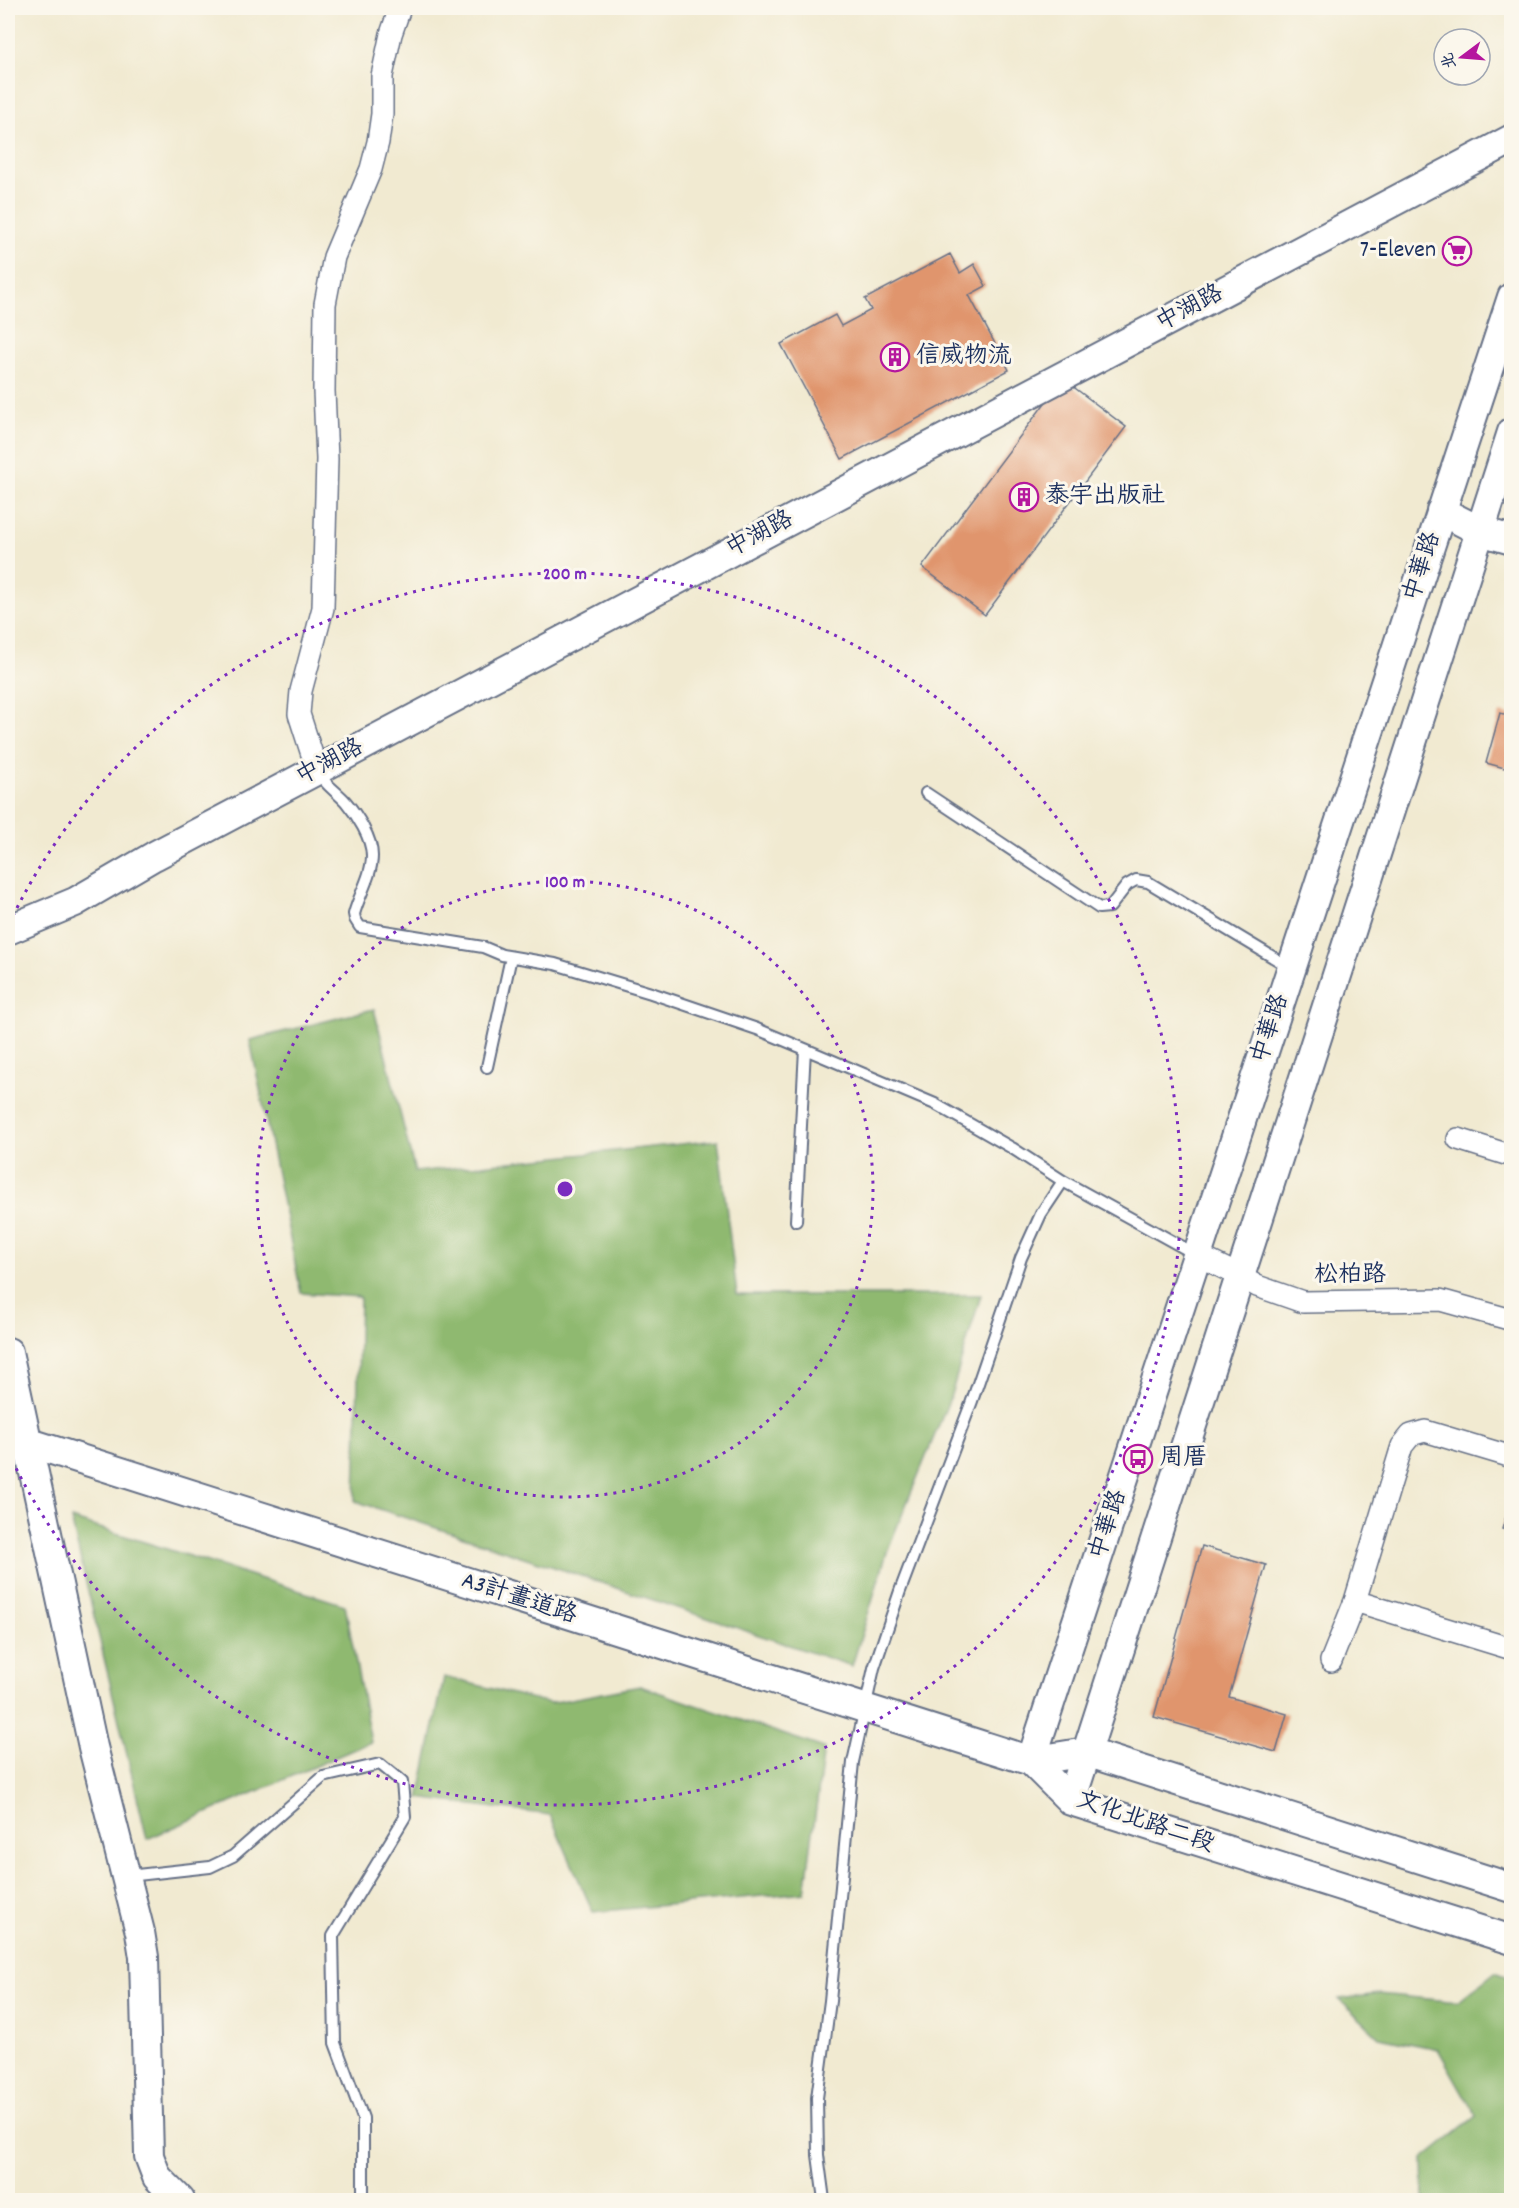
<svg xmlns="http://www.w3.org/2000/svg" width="1519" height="2208" font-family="Dekko,'LXGW WenKai TC',sans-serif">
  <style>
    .forest { fill: #8fb970; stroke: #557467; stroke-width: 1.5 }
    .building { fill: #e0956d }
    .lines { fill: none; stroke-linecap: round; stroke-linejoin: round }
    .lane-casing { stroke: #667086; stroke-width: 14 }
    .street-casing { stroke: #667086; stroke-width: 24 }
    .secondary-casing { stroke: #667086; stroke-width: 32 }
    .lane { stroke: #fff; stroke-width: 10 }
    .street { stroke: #fff; stroke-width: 21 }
    .secondary { stroke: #fff; stroke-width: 28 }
    .ring { fill: none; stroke: #7b2cbf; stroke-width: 3; stroke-dasharray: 3 6 }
    .labels { text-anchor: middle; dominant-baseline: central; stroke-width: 6; stroke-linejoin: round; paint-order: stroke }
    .poi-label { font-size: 24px; fill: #1b2f5e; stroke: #fbf7ec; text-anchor: start }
    .street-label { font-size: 24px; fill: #1b2f5e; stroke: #fbf7ec }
    .centre { fill: #7b2cbf; stroke: #fbf7ec; stroke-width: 3 }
    .ring-label { font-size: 18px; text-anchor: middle; font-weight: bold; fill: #7b2cbf; stroke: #fbf7ec; stroke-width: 6; stroke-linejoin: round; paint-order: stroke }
  </style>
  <rect width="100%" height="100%" fill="#fbf7ec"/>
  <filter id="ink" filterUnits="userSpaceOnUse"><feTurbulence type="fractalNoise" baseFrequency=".0167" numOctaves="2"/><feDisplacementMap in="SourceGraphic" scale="12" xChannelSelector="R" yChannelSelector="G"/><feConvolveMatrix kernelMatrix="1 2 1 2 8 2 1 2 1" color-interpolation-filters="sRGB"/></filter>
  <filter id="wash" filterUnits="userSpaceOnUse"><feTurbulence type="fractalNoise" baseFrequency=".008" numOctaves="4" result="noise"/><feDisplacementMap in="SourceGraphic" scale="24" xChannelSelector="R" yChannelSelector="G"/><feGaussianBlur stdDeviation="1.35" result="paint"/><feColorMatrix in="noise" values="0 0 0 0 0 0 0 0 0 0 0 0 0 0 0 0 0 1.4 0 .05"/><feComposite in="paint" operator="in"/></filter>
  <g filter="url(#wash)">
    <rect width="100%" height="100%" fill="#f1ead1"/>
    <path class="forest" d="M 374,1009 L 415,1172 L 718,1140 L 737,1295 L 981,1295 L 950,1398 L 888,1549 L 852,1666 L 355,1501 L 360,1297 L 301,1293 L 250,1040 Z
      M 71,1519 L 345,1605 L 371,1742 L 147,1839 Z
      M 444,1677 L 550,1703 L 640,1686 L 824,1748 L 805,1892 L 593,1912 L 550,1815 L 419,1798 Z
      M 1495,1972 L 1511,1978 L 1511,2200 L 1424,2200 L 1423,2159 L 1476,2116 L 1438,2049 L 1379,2037 L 1339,1999 L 1379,1994 L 1458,2002 Z"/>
    <g id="blocks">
      <path class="building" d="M 950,254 L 960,273 L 974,264 L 986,286 L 969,295 L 1009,370 L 842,459 L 781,344 L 835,315 L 841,326 L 871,310 L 865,299 Z
        M 1063,379 L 1126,427 L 985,615 L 922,567 Z
        M 1500,713 L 1512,716 L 1512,770 L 1486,763 Z
        M 1512,1498 L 1512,1532 L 1502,1529 Z
        M 1202,1546 L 1266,1565 L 1229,1697 L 1287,1714 L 1276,1752 L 1154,1717 Z"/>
    </g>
  </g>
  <g filter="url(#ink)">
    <use href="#blocks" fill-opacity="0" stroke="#667086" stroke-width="1.5"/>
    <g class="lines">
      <g class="lane-casing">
        <path id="lane" d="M 317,771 C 324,784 336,791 346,802 C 357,815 372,838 372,856 C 372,875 359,895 354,914 L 355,919 L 360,927 L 483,947 L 502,955 L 555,964 L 651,993 L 757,1029 L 805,1049 L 935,1104 L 1012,1148 L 1063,1181
          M 926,793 L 1099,908 L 1110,907 L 1127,885 L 1136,880 L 1148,882 L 1291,968
          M 487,1067 L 511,957
          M 796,1221 L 805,1049
          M 128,1876 L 210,1867 L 233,1856 L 323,1777 L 380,1764 L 402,1782 L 405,1817 L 333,1936 L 335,2043 L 363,2118 L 363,2200
          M 824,2200 L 818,2155 L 817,2098 L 830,2001 L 853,1762 L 874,1668 L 900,1591 L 972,1401 L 1021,1258 L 1041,1214 L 1063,1181 L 1197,1255"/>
      </g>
      <g class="street-casing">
        <path id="street" d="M 317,770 L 299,714 L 301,691 L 323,608 L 327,459 L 324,391 L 325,304 L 334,257 L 371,169 L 378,142 L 382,114 L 382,76 L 391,34 L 400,8
          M 1458,1139 L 1512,1156
          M 1197,1255 L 1240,1276 L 1257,1286 L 1303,1302 L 1440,1300 L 1512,1320
          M 1355,1601 L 1512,1649
          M 1331,1661 L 1355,1601 L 1402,1446 L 1411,1435 L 1425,1431 L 1512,1457"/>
      </g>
      <g class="secondary-casing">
        <path id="secondary" d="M 1441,511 L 1480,531 L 1512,540
          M 8,930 L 75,902 L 154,856 L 317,770 L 1512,139
          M 8,1352 L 93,1747 L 140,1932 L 144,1957 L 149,2156 L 157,2177 L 180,2200
          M 8,1436 L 1031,1761 L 1086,1752 L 1512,1888
          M 1031,1761 L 1512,297
          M 1031,1761 L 1071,1801 L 1512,1940
          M 1071,1801 L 1512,432"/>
      </g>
      <use href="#lane" class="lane"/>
      <use href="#street" class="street"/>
      <use href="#secondary" class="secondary"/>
    </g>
  </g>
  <g class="ring">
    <circle cx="565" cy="1189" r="308"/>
    <path d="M9 924A616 616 0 1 1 9 1454"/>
  </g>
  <defs>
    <g id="supermarket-ring" transform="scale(1.5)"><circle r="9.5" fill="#fbf7ec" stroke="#b5179e" stroke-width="1.5"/><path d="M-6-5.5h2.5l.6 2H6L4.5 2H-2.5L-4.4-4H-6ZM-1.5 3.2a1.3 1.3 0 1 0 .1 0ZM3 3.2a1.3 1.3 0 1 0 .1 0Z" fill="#b5179e"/></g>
    <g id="building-ring" transform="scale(1.5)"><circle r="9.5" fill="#fbf7ec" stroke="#b5179e" stroke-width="1.5"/><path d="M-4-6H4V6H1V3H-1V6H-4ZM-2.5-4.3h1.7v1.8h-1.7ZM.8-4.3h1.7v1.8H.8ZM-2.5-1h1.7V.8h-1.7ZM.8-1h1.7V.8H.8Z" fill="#b5179e"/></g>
    <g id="bus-ring" transform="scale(1.5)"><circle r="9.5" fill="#fbf7ec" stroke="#b5179e" stroke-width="1.5"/><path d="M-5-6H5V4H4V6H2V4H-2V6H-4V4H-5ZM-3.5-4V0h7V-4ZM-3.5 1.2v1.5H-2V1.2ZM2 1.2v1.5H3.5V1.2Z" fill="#b5179e"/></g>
  </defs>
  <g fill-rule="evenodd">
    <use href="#supermarket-ring" x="1457" y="251"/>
    <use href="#building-ring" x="895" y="357"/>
    <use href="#building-ring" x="1024" y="497"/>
    <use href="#bus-ring" x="1138" y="1459"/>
  </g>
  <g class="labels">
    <g class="poi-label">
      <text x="1436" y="251" text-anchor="end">7-Eleven</text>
      <text x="916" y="357">信威物流</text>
      <text x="1045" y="497">泰宇出版社</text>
      <text x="1159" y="1459">周厝</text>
    </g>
    <g class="street-label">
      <text transform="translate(1190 309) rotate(-28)">中湖路</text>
      <text transform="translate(760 535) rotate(-28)">中湖路</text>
      <text transform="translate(1423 567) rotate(-72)">中華路</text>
      <text transform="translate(330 763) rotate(-28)">中湖路</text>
      <text transform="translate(1271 1029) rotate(-72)">中華路</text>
      <text x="1350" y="1276">松柏路</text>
      <text transform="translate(1109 1525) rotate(-72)">中華路</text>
      <text transform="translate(519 1599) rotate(18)">A3計畫道路</text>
      <text transform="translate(1145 1823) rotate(19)">文化北路二段</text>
    </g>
  </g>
  <circle cx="565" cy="1189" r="9" class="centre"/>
  <g class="ring-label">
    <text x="565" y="579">200 m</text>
    <text x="565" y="887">100 m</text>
  </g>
  <rect width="1519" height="2208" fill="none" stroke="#fbf7ec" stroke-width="30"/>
  <g transform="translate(1462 57) rotate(254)"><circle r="28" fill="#fbf7ec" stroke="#a1a7b3" stroke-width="1.5"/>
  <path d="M0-4.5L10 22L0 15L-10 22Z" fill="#b5179e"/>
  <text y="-9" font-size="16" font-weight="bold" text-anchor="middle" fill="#1b2f5e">北</text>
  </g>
</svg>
